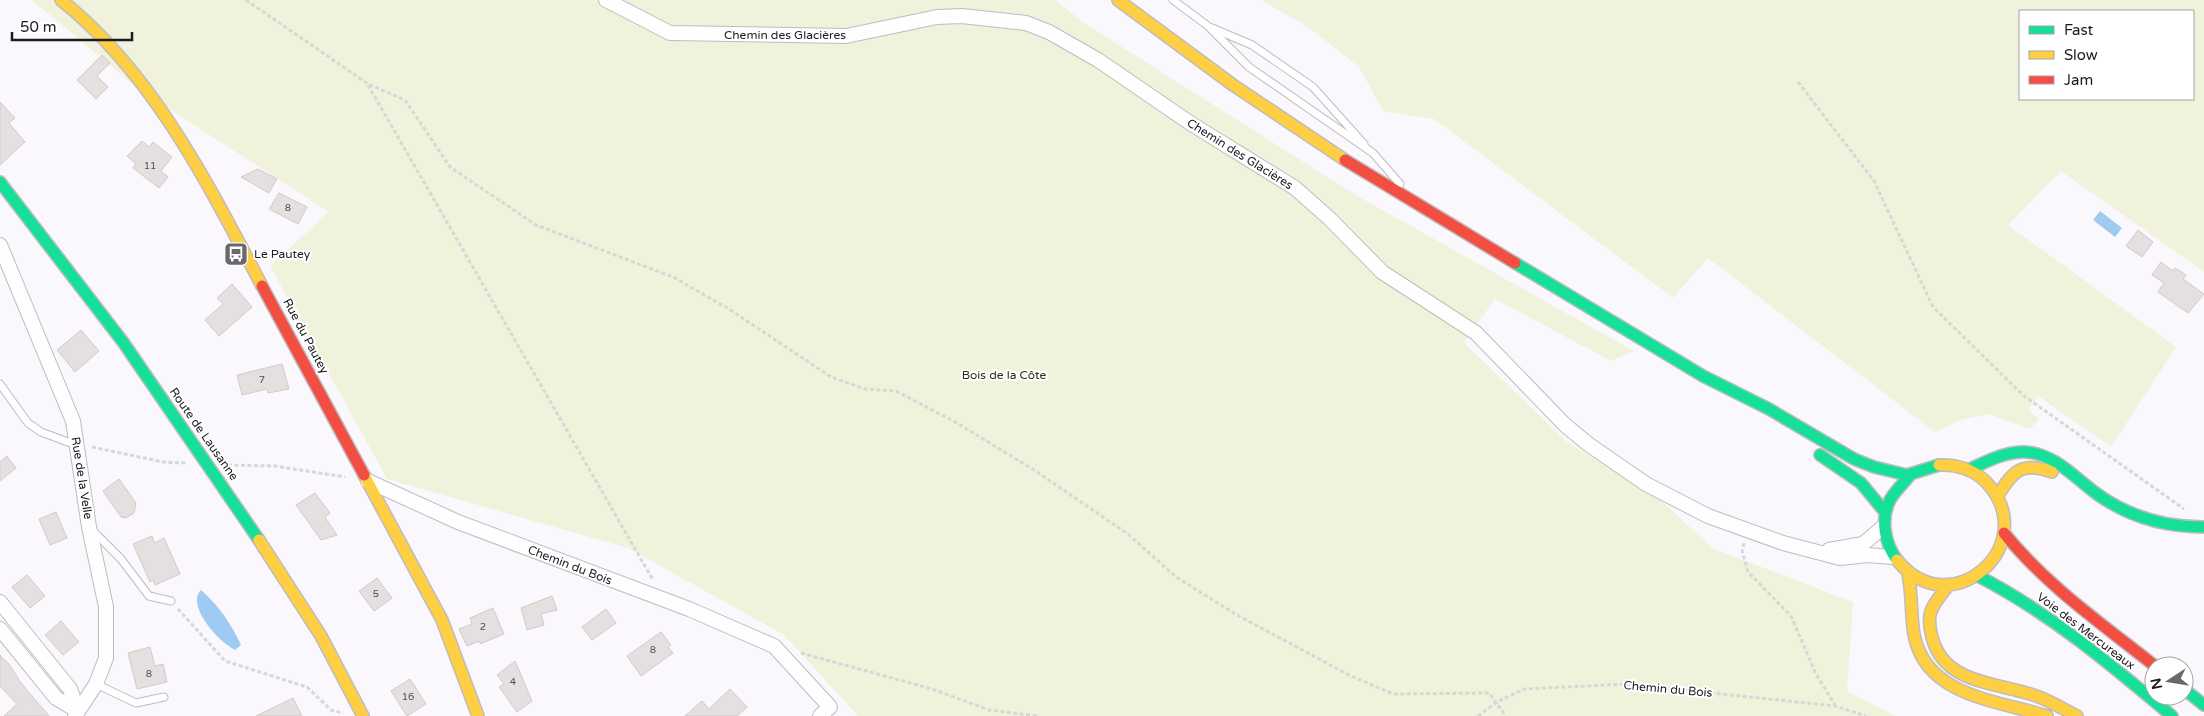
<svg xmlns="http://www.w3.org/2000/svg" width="2204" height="716" font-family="'Varela Round',sans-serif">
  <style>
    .green { fill: #f1f2db; fill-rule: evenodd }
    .water { fill: #9fcaf1 }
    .building { fill: #e4e0df; stroke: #cfcbcb }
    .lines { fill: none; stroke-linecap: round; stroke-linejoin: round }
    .lane-casing { stroke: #bebcc1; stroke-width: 9 }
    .street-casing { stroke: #bebcc1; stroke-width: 16 }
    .fast-casing { stroke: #bebcc1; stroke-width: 14 }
    .slow-casing { stroke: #bebcc1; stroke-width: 14 }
    .jam-casing { stroke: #bebcc1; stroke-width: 14 }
    .path { stroke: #d7d7d8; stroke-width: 3; stroke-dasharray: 4 2.5; stroke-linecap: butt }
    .lane { stroke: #fefeff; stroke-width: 7 }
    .street { stroke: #fefeff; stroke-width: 14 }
    .fast { stroke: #16e098; stroke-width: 11 }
    .slow { stroke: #ffcf43; stroke-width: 11 }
    .jam { stroke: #f24e42; stroke-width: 11 }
    .labels { text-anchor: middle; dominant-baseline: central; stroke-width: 4; stroke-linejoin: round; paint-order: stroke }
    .number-label { font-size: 10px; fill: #514e52 }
    .street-label { font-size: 12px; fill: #1d1a21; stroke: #fff }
    .poi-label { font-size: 12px; fill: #1d1a21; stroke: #fff; text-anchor: start }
    .park-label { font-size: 12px; fill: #2e300e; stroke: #fff }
  </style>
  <rect width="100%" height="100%" fill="#faf8fd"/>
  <path class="green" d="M 32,0 L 1056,0 L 1081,21 L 1359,197 L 1634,351 L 1611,361 L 1495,299 L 1464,343 L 1566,441 L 1662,501 L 1712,548 L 1853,602 L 1847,691 L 1895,716 L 858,716 L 784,635 L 628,548 L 387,479 L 270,266 L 329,212 L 140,90 Z
    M 1261,0 L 2204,0 L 2204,272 L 2061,171 L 2008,225 L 2176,347 L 2111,447 L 2038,396 L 2028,409 L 2039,419 L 2030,429 L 1988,414 L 1961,420 L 1935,432 L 1708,258 L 1673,298 L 1434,119 L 1383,111 L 1359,67 L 1308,27 ZM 2020,11 L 2193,11 L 2193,99 L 2020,99 Z"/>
  <path class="water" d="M 2100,211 L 2122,228 L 2115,237 L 2093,220 Z
    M 201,590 C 219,606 231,623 241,645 L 235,650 C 220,643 185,606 201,590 Z"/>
  <path class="building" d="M 102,55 L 110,63 L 97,76 L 108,87 L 96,99 L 77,80 Z
    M 0,102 L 15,118 L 9,123 L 25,142 L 0,165 Z
    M 142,141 L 149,147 L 153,142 L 172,157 L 161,171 L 168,177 L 159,188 L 133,168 L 136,164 L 127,156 Z
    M 258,169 L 277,179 L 269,193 L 241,177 Z
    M 279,193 L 307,207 L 298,224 L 269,209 Z
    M 2138,230 L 2153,242 L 2142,257 L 2126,246 Z
    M 2161,262 L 2173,271 L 2175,268 L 2186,275 L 2183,279 L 2204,294 L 2188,313 L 2158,292 L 2164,283 L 2152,275 Z
    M 232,284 L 252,307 L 219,336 L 205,320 L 223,304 L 217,298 Z
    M 81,330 L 99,351 L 75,372 L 57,350 Z
    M 282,364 L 289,389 L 268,393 L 267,389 L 242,395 L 237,375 Z
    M 7,456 L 16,468 L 0,481 L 0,462 Z
    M 119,479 L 136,503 L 134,513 L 126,518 L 121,517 L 103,491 Z
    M 315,493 L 330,513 L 325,517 L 337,535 L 321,540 L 296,505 Z
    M 56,512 L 67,538 L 50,545 L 39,519 Z
    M 152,536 L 155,543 L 164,538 L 180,574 L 155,585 L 153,580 L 150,582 L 133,544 Z
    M 27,575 L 45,596 L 30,608 L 12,587 Z
    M 377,578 L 392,598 L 374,611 L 359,591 Z
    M 552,596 L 557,610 L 541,614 L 544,625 L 527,630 L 521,608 Z
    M 493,608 L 504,634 L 480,644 L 480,641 L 467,646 L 459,629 L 472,624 L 470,618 Z
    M 606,609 L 616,623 L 592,640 L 582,627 Z
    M 61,621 L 79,642 L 63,655 L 45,635 Z
    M 661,632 L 671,645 L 668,647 L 673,653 L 641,676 L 627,656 Z
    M 150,647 L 155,666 L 163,664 L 167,682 L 137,689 L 128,653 Z
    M 0,655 L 9,664 L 21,683 L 49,716 L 4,716 L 17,704 L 0,686 Z
    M 515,661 L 532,701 L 517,712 L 499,687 L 504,684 L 497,675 Z
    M 410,679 L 426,704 L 407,716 L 391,691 Z
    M 730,689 L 747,707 L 737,716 L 685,716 L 702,701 L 709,709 Z
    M 293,698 L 302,716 L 256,716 Z"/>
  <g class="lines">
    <g class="lane-casing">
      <path id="lane" d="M 1173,0 L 1208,26 L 1249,67 L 1373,153 L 1400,184
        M 1212,28 L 1252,45 L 1313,87 L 1364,144
        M 0,384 L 28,423 L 41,432 L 76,445
        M 91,529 L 121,559 L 149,596 L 171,601
        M 96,684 L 136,703 L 164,697"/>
    </g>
    <g class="street-casing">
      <path id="street" d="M 606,0 L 670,33 L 846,36 L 937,17 L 962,16 L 1026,23 L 1049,32 L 1098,60 L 1190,123 L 1295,188 L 1330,219 L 1382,272 L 1476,333 L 1565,425 L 1588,444 L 1646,484 L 1708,516 L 1783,543 L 1840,558 L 1867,555 L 1893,557
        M 0,245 L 73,421 L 89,527 L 106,607 L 106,658 L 96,684 L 75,716
        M 368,481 L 458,522 L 689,609 L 774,646 L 830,707 L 820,716
        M 1829,550 L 1863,544 L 1883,527
        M 0,602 L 70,689 L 78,711
        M 0,629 L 56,698 L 78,711"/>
    </g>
    <g class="fast-casing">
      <path id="fast" d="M 0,182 L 123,342 L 259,540
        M 1515,263 L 1703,376 L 1769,409 L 1854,459 L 1874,467 L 1907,475 L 1939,465
        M 1820,455 L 1861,483 L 1885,512
        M 1968,470 C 1986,462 2005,451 2026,452 C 2055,454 2075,478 2097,494 C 2129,517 2165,527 2204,527
        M 1897,560 C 1885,544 1880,519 1890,500 C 1895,491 1904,483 1910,475
        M 1978,576 C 2050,613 2110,664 2172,716
        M 2184,689 L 2204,705"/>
    </g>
    <g class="slow-casing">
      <path id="slow" d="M 61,0 C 153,73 208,184 262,286
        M 1118,0 L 1233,85 L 1345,160
        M 364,475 L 442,620 L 478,716
        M 1997,497 C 2013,471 2021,461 2052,472
        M 259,540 L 321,636 L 363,716
        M 1897,560 C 1951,627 2043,544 1987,483 C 1975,470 1957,464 1939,465
        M 1908,574 C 1913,596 1910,619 1915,639 C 1929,697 2000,701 2047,716
        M 1948,586 C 1933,605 1925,612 1932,637 C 1944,686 2001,682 2039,697 C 2052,702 2065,710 2077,716"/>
    </g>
    <g class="jam-casing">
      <path id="jam" d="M 1345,160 L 1515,263
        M 262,286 L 364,475
        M 2004,533 C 2047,586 2102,624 2155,666"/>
    </g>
    <path class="path" d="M 246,0 L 368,84 L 405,100 L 450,167 L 536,225 L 673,277 L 729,309 L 831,377 L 865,389 L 896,391 L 957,423 L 1034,470 L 1128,534 L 1176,577 L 1237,615 L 1349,675 L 1393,694 L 1489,693 L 1506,716
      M 1798,82 L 1874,181 L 1933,307 L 2024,396 L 2184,509
      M 368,85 L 653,580
      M 92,447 L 163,462 L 186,463
      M 228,465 L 275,466 L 345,477
      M 1744,543 L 1742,551 L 1748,572 L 1791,616 L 1816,674 L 1835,705
      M 178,609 L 225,661 L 307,687 L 331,710 L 343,713
      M 801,653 L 932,689 L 989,710 L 1038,716
      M 1478,716 L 1497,702 L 1524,689 L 1626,684 L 1835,706 L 1866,716"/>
    <use href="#lane" class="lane"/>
    <use href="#street" class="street"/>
    <use href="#fast" class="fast"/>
    <use href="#slow" class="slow"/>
    <use href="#jam" class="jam"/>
  </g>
  <defs>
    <g id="bus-square" transform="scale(1.25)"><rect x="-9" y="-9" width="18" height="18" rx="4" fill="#6a686e" stroke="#fff"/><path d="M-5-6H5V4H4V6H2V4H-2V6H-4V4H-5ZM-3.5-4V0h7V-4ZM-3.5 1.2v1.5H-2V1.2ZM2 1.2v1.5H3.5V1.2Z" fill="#fff"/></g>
  </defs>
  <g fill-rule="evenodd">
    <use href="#bus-square" x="236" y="254"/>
  </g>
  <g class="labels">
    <g class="number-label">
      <text x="150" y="166">11</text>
      <text x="288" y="208">8</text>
      <text x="262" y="380">7</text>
      <text x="376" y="594">5</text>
      <text x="483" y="627">2</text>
      <text x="653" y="650">8</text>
      <text x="149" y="674">8</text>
      <text x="513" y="682">4</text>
      <text x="408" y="697">16</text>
    </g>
    <g class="street-label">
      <text x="785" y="35">Chemin des Glacières</text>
      <text transform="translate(1240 154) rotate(32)">Chemin des Glacières</text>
      <text transform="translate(306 336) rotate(62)">Rue du Pautey</text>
      <text transform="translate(204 434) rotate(55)">Route de Lausanne</text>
      <text transform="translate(82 478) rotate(81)">Rue de la Velle</text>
      <text transform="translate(570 565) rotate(21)">Chemin du Bois</text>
      <text transform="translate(2086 631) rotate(37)">Voie des Mercureaux</text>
      <text transform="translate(1668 689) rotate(5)">Chemin du Bois</text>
    </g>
    <g class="poi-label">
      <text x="254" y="254">Le Pautey</text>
    </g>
    <g class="park-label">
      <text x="1004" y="375">Bois de la Côte</text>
    </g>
  </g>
  <rect x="2019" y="10" width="175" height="90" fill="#ffffff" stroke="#a5a3a6"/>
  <rect x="2029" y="26" width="25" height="8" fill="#16e098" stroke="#a5a3a6"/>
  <text x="2064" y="35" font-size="15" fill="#1d1a21">Fast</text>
  <rect x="2029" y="51" width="25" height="8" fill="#ffcf43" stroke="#a5a3a6"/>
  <text x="2064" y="60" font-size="15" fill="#1d1a21">Slow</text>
  <rect x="2029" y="76" width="25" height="8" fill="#f24e42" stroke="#a5a3a6"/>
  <text x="2064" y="85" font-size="15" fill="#1d1a21">Jam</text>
  <g transform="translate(2169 681) rotate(258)"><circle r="24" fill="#ffffff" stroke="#a5a3a6"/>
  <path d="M0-4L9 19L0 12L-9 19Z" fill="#6a686e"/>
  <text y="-8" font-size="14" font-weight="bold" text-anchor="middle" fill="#1d1a21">N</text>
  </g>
  <path d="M12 32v8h120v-8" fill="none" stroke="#1d1a21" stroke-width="2.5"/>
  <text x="20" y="32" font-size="15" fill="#1d1a21" stroke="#ffffff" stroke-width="4" paint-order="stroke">50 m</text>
</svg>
